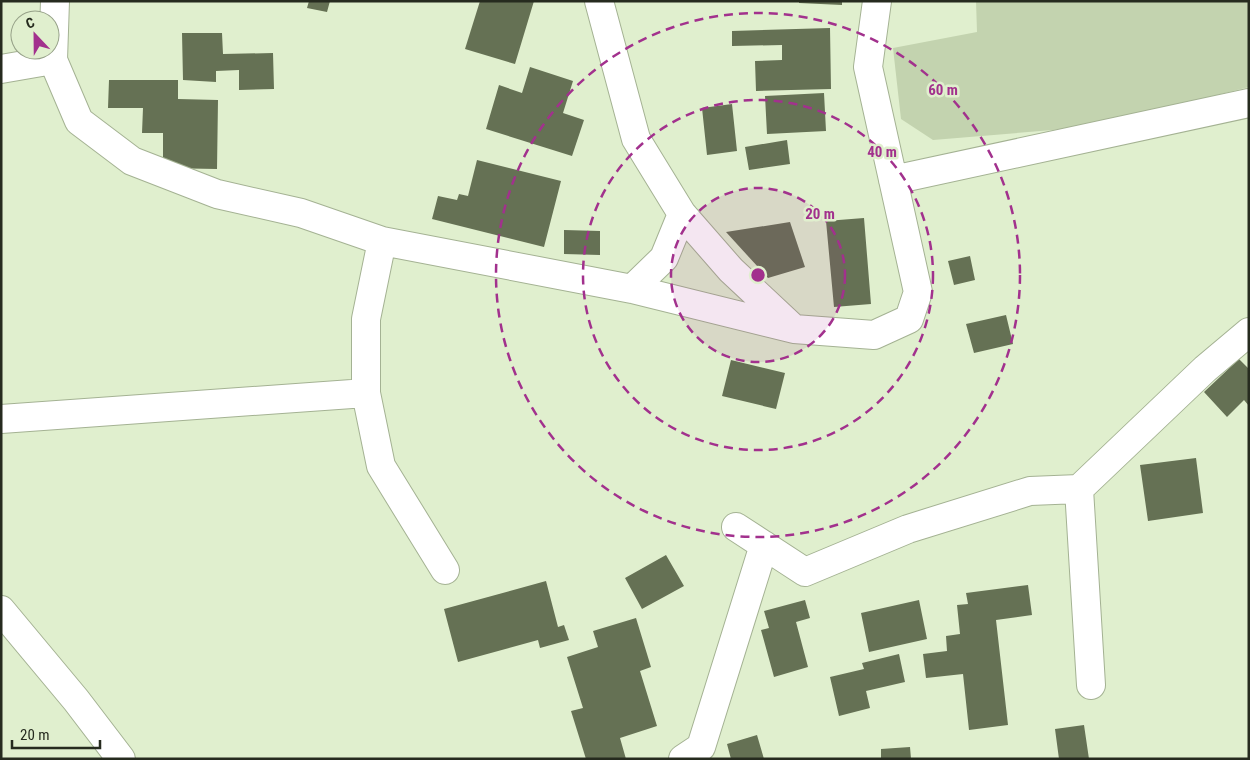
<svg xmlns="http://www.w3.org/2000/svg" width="1250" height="760" font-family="'Roboto Condensed',sans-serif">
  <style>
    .green { fill: #c3d3af }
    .building { fill: #657154 }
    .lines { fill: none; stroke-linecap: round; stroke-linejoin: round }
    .minor-casing { stroke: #a4b293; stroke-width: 30 }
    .minor { stroke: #fff; stroke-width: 28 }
    .ring { fill: none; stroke: #a2318d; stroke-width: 2.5; stroke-dasharray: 9 6 }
    .centre { fill: #a2318d; stroke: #e0efce; stroke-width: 2.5 }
    .ring-label { font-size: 15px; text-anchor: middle; font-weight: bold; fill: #a2318d; stroke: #e0efce; stroke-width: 5; stroke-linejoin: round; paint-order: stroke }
  </style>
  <rect width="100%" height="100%" fill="#e0efce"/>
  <path class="green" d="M 976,1 L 1249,1 L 1249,87 L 1089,127 L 933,140 L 901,119 L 893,48 L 977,32 Z"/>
  <path class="building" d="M 309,1 L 330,1 L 327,12 L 307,8 Z
    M 480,1 L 534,1 L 515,64 L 465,49 Z
    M 799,1 L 842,1 L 842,5 L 799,3 Z
    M 830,28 L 831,89 L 756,91 L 755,61 L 782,60 L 782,45 L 732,46 L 732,31 Z
    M 182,33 L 222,33 L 223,54 L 273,53 L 274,89 L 239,90 L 239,70 L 216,71 L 216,82 L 183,80 Z
    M 530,67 L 573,81 L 563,113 L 584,120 L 572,156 L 486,129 L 499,85 L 522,93 Z
    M 109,80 L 178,80 L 178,99 L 218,100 L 217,169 L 163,168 L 163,133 L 142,133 L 143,108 L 108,108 Z
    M 824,93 L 826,131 L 767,134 L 765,96 Z
    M 732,104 L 737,151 L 707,155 L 702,108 Z
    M 787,140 L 790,164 L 749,170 L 745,147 Z
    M 477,160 L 561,181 L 544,247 L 432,219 L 438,196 L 457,200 L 459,194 L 468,196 Z
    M 864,218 L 871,304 L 834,307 L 826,221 Z
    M 790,222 L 805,267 L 768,278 L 726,232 Z
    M 564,230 L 600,231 L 600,255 L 564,254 Z
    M 970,256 L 975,280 L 954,285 L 948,261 Z
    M 1006,315 L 1013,344 L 974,353 L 966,324 Z
    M 1239,359 L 1249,369 L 1249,406 L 1244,400 L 1227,417 L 1204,392 Z
    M 731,360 L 785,373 L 776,409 L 722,396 Z
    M 1196,458 L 1203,513 L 1148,521 L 1140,465 Z
    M 666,555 L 684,586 L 642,609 L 625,578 Z
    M 546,581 L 558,627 L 564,625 L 569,640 L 540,648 L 538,640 L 458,662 L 444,609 Z
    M 1028,585 L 1032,615 L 996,620 L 1008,725 L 969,730 L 963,674 L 926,678 L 923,654 L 947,651 L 946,636 L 960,634 L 957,605 L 968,604 L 966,593 Z
    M 805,600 L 810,618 L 796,622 L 808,667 L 774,677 L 761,630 L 769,628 L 764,611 Z
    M 919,600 L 927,639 L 869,652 L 861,613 Z
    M 636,618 L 651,667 L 640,671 L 657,726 L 620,738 L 626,759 L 586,759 L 571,711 L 583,708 L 567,657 L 598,647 L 593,631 Z
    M 899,654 L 905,682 L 866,691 L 870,708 L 839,716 L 830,677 L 864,669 L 862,663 Z
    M 1084,725 L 1089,759 L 1059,759 L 1055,729 Z
    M 757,735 L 764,759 L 731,759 L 727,744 Z
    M 910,747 L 911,759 L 881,759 L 881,749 Z"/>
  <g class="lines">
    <g class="minor-casing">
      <path id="minor" d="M 55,1 L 53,60 L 79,121 L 132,161 L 217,194 L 301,213 L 382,241 L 632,289 L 794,329 L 874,335 L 909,319 L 918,292 L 868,67 L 877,1
        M 599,1 L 636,139 L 682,214 L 731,270 L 793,328
        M 1,69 L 53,60
        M 893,180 L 1249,103
        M 382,241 L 366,319 L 366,393 L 381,466 L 445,570
        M 632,289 L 664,258 L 682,214
        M 1,419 L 366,393
        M 1079,489 L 1091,685
        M 736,527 L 805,572 L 908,529 L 1030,491 L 1079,489 L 1205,369 L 1249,332
        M 1,610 L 76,700 L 121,759
        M 683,759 L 701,747 L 764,545"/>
    </g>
    <use href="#minor" class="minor"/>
  </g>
  <circle cx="758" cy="275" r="87" fill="#a2318d" fill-opacity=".12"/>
  <g class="ring">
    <circle cx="758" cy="275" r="87"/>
    <circle cx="758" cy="275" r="175"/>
    <circle cx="758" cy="275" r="262"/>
  </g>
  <circle cx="758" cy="275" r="8" class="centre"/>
  <g class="ring-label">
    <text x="943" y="95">60 m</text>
    <text x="882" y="157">40 m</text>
    <text x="820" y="219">20 m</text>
  </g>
  <rect width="1250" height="760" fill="none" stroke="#262b1f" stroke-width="5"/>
  <g transform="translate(35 35) rotate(338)"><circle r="24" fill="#e0efce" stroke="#96a188"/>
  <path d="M0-4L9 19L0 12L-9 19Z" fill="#a2318d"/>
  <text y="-8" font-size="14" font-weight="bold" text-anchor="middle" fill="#262b1f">С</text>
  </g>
  <path d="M12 740v8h88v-8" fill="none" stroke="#262b1f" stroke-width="2.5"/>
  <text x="20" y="740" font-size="15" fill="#262b1f" stroke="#e0efce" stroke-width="4" paint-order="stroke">20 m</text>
</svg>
